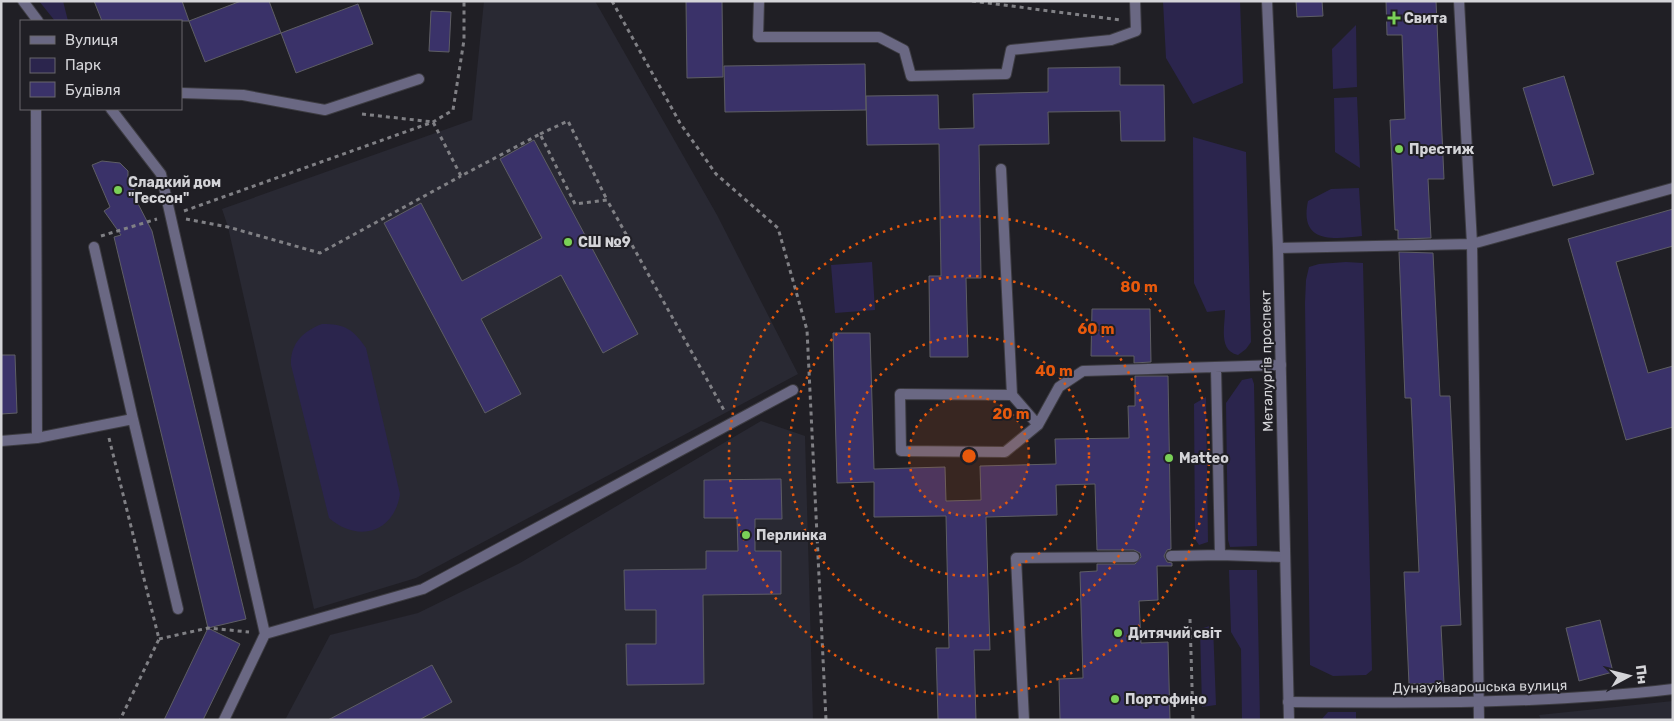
<svg xmlns="http://www.w3.org/2000/svg" width="1674" height="721" font-family="Rubik,sans-serif">
  <style>
    .built { fill: #292933 }
    .green { fill: #2b254d }
    .building { fill: #3a3269; stroke: #5e5e64 }
    .lines { fill: none; stroke-linecap: round; stroke-linejoin: round }
    .service-casing { stroke: #3d3c42; stroke-width: 12 }
    .minor-casing { stroke: #3d3c42; stroke-width: 12 }
    .tertiary-casing { stroke: #3d3c42; stroke-width: 12 }
    .path { stroke: #808085; stroke-width: 3; stroke-dasharray: 4 4; stroke-linecap: butt }
    .service { stroke: #6a6883; stroke-width: 10 }
    .minor { stroke: #6a6883; stroke-width: 10 }
    .tertiary { stroke: #6a6883; stroke-width: 10 }
    .ring { fill: none; stroke: #e8590c; stroke-width: 2.5; stroke-dasharray: 2.5 5 }
    .poi-dot { fill: #7ad157; stroke: #201f25; stroke-width: 2 }
    .labels { text-anchor: middle; dominant-baseline: central; stroke-width: 4; stroke-linejoin: round; paint-order: stroke }
    .poi-label { font-size: 14px; font-weight: bold; fill: #d4d4d8; stroke: #201f25; text-anchor: start }
    .street-label { font-size: 14px; fill: #d4d4d8; stroke: #201f25 }
    .centre { fill: #e8590c; stroke: #201f25; stroke-width: 2.5 }
    .ring-label { font-size: 15px; text-anchor: middle; font-weight: bold; fill: #e8590c; stroke: #201f25; stroke-width: 4; stroke-linejoin: round; paint-order: stroke }
  </style>
  <rect width="100%" height="100%" fill="#201f25"/>
  <path class="built" d="M 484,1 L 595,1 L 717,215 L 798,374 L 416,578 L 314,609 L 228,227 L 222,209 L 472,120 Z
    M 761,421 L 805,436 L 813,720 L 285,720 L 330,635 L 418,613 L 520,563 Z
    M 1673,701 L 1673,720 L 1541,720 L 1539,715 Z"/>
  <path class="green" d="M 39,1 L 63,1 L 68,21 L 55,21 Z
    M 1163,1 L 1240,1 L 1243,83 L 1193,104 L 1166,58 Z
    M 1356,25 L 1357,87 L 1333,89 L 1332,49 Z
    M 1357,97 L 1360,168 L 1335,152 L 1334,98 Z
    M 1193,137 L 1246,152 L 1251,342 L 1246,349 L 1238,355 C 1218,350 1225,327 1225,310 L 1207,312 L 1194,283 Z
    M 1359,188 L 1362,236 C 1333,239 1299,244 1308,201 L 1331,189 Z
    M 872,262 L 875,310 L 835,313 L 831,265 Z
    M 1346,262 L 1363,263 L 1372,670 L 1366,675 L 1333,676 L 1310,665 L 1305,303 L 1306,280 L 1309,267 L 1319,264 Z
    M 322,324 C 345,324 353,329 366,348 L 400,494 C 394,533 358,543 329,518 L 291,365 C 290,344 303,331 322,324 Z
    M 1252,378 L 1254,384 L 1257,546 L 1230,547 L 1228,540 L 1226,403 L 1242,380 Z
    M 1206,397 L 1208,542 L 1199,545 L 1195,539 L 1194,404 Z
    M 1229,570 L 1257,570 L 1260,720 L 1242,720 L 1241,649 L 1231,632 Z
    M 1213,625 L 1216,705 L 1202,707 L 1200,629 Z
    M 1328,712 L 1356,712 L 1356,720 L 1321,720 Z"/>
  <path class="building" d="M 94,1 L 182,1 L 189,21 L 241,1 L 269,1 L 281,33 L 205,62 L 189,21 L 102,21 Z
    M 686,1 L 722,1 L 723,77 L 687,78 Z
    M 1296,1 L 1322,1 L 1323,16 L 1297,17 Z
    M 1386,1 L 1436,1 L 1444,179 L 1428,179 L 1431,238 L 1398,239 L 1398,230 L 1395,230 L 1390,120 L 1405,119 L 1402,35 L 1387,35 Z
    M 358,4 L 373,44 L 296,73 L 281,33 Z
    M 431,11 L 451,12 L 449,52 L 429,51 Z
    M 865,64 L 866,110 L 725,112 L 724,66 Z
    M 1120,67 L 1120,85 L 1164,85 L 1165,141 L 1121,141 L 1120,111 L 1048,112 L 1049,144 L 979,145 L 981,278 L 966,278 L 968,357 L 930,357 L 929,276 L 941,276 L 939,144 L 867,145 L 866,96 L 938,95 L 939,129 L 974,128 L 973,94 L 1048,92 L 1048,68 Z
    M 1564,76 L 1594,174 L 1553,186 L 1523,88 Z
    M 534,140 L 638,334 L 603,353 L 561,275 L 481,319 L 521,394 L 485,413 L 384,223 L 421,203 L 462,281 L 542,238 L 500,159 Z
    M 102,161 L 120,163 L 128,171 L 128,182 L 135,188 L 132,192 L 152,231 L 246,619 L 208,628 L 114,237 L 121,235 L 104,211 L 110,207 L 92,165 Z
    M 1673,209 L 1673,246 L 1616,262 L 1648,373 L 1673,366 L 1673,427 L 1626,440 L 1568,239 Z
    M 1399,252 L 1433,253 L 1440,396 L 1450,396 L 1461,625 L 1441,626 L 1444,683 L 1409,684 L 1404,572 L 1419,572 L 1411,398 L 1405,398 Z
    M 1092,309 L 1150,309 L 1151,362 L 1134,363 L 1134,356 L 1091,356 Z
    M 833,333 L 870,333 L 874,469 L 945,467 L 946,501 L 981,500 L 980,466 L 1056,464 L 1055,439 L 1129,438 L 1128,406 L 1135,406 L 1135,376 L 1168,376 L 1171,549 L 1167,550 L 1164,556 L 1167,562 L 1172,563 L 1172,566 L 1157,566 L 1158,600 L 1139,601 L 1141,643 L 1168,642 L 1170,720 L 1060,720 L 1059,679 L 1083,678 L 1080,572 L 1097,571 L 1097,564 L 1135,564 L 1141,557 L 1140,553 L 1134,550 L 1097,550 L 1095,484 L 1056,485 L 1057,515 L 986,517 L 990,650 L 974,650 L 976,720 L 938,720 L 936,648 L 949,648 L 946,516 L 874,517 L 874,482 L 837,483 Z
    M 1,355 L 15,355 L 17,413 L 1,414 Z
    M 781,479 L 782,519 L 755,519 L 755,551 L 781,551 L 781,594 L 703,595 L 704,684 L 627,685 L 626,644 L 656,644 L 656,610 L 625,610 L 624,570 L 706,569 L 706,551 L 738,551 L 737,518 L 704,518 L 704,480 Z
    M 1600,620 L 1613,672 L 1579,681 L 1566,628 Z
    M 208,628 L 240,644 L 203,720 L 164,720 Z
    M 432,665 L 452,702 L 419,720 L 328,720 Z"/>
  <g class="lines">
    <g class="service-casing">
      <path id="service" d="M 23,1 L 38,21
        M 759,1 L 758,37 L 879,37 L 904,50 L 911,76 L 1006,74 L 1011,50 L 1111,40 L 1136,31 L 1135,1
        M 1459,1 L 1472,244 L 1479,720
        M 181,93 L 243,95 L 325,110 L 419,79
        M 111,109 L 161,174 L 265,634 L 224,720
        M 1001,169 L 1012,395
        M 1278,248 L 1472,244 L 1673,188
        M 1216,368 L 1220,555 L 1284,557
        M 133,419 L 178,609
        M 1038,425 L 1012,395 L 900,394 L 901,451 L 1005,452 L 1038,425 L 1059,387 L 1083,371 L 1281,365
        M 37,438 L 133,419 L 94,247
        M 1,441 L 37,438 L 36,109
        M 1171,556 L 1220,555
        M 265,634 L 423,589 L 793,390
        M 1024,720 L 1016,558 L 1134,557"/>
    </g>
    <g class="minor-casing">
      <path id="minor" d="M 1288,702 C 1417,703 1545,704 1673,689"/>
    </g>
    <g class="tertiary-casing">
      <path id="tertiary" d="M 1267,1 L 1278,248 L 1289,720"/>
    </g>
    <path class="path" d="M 612,1 L 680,123 L 716,174 L 778,228 L 807,330 L 826,720
      M 972,1 L 1120,20
      M 362,114 L 433,122 L 461,176 L 540,134 L 575,204 L 607,200 L 725,412
      M 540,134 L 568,121 L 607,200
      M 184,211 L 433,122 L 453,110 L 464,40 L 464,1
      M 186,219 L 228,227 L 320,253 L 461,176
      M 101,236 L 157,219
      M 109,438 L 159,639 L 120,720
      M 1190,619 L 1193,720
      M 159,639 L 208,628 L 249,632"/>
    <use href="#service" class="service"/>
    <use href="#minor" class="minor"/>
    <use href="#tertiary" class="tertiary"/>
  </g>
  <circle cx="969" cy="456" r="60" fill="#e8590c" fill-opacity=".12"/>
  <g class="ring">
    <circle cx="969" cy="456" r="60"/>
    <circle cx="969" cy="456" r="120"/>
    <circle cx="969" cy="456" r="180"/>
    <circle cx="969" cy="456" r="240"/>
  </g>
  <g class="poi-dot">
    <path d="M1391.5 10.5h5v5h5v5h-5v5h-5v-5h-5v-5h5z"/>
    <circle cx="1399" cy="149" r="5"/>
    <circle cx="118" cy="190" r="5"/>
    <circle cx="568" cy="242" r="5"/>
    <circle cx="1169" cy="458" r="5"/>
    <circle cx="746" cy="535" r="5"/>
    <circle cx="1118" cy="633" r="5"/>
    <circle cx="1115" cy="699" r="5"/>
  </g>
  <g class="labels">
    <g class="poi-label">
      <text x="1404" y="18">Свита</text>
      <text x="1409" y="149">Престиж</text>
      <text x="128" y="182">Сладкий дом<tspan x="128" dy="16">"Гессон"</tspan></text>
      <text x="578" y="242">СШ №9</text>
      <text x="1179" y="458">Matteo</text>
      <text x="756" y="535">Перлинка</text>
      <text x="1128" y="633">Дитячий світ</text>
      <text x="1125" y="699">Портофино</text>
    </g>
    <g class="street-label">
      <text transform="translate(1267 361) rotate(-91)">Металургів проспект</text>
      <text transform="translate(1480 687) rotate(-1)">Дунауйварошська вулиця</text>
    </g>
  </g>
  <circle cx="969" cy="456" r="8" class="centre"/>
  <g class="ring-label">
    <text x="1139" y="292">80 m</text>
    <text x="1096" y="334">60 m</text>
    <text x="1054" y="376">40 m</text>
    <text x="1011" y="419">20 m</text>
  </g>
  <rect width="1674" height="721" fill="none" stroke="#d4d4d8" stroke-width="5"/>
  <rect x="20" y="20" width="162" height="90" fill="#201f25" stroke="#68676d"/>
  <rect x="30" y="36" width="25" height="8" fill="#6a6883" stroke="#68676d"/>
  <text x="65" y="45" font-size="15" fill="#d4d4d8">Вулиця</text>
  <rect x="30" y="58" width="25" height="15" fill="#2b254d" stroke="#68676d"/>
  <text x="65" y="70" font-size="15" fill="#d4d4d8">Парк</text>
  <rect x="30" y="82" width="25" height="15" fill="#3a3269" stroke="#68676d"/>
  <text x="65" y="95" font-size="15" fill="#d4d4d8">Будівля</text>
  <g transform="translate(1629 676) rotate(83)" stroke="#201f25" stroke-width="4" paint-order="stroke">
  <path d="M0-4L9 19L0 12L-9 19Z" fill="#d4d4d8"/>
  <text y="-8" font-size="14" font-weight="bold" text-anchor="middle" fill="#d4d4d8">Пн</text>
  </g>
</svg>
